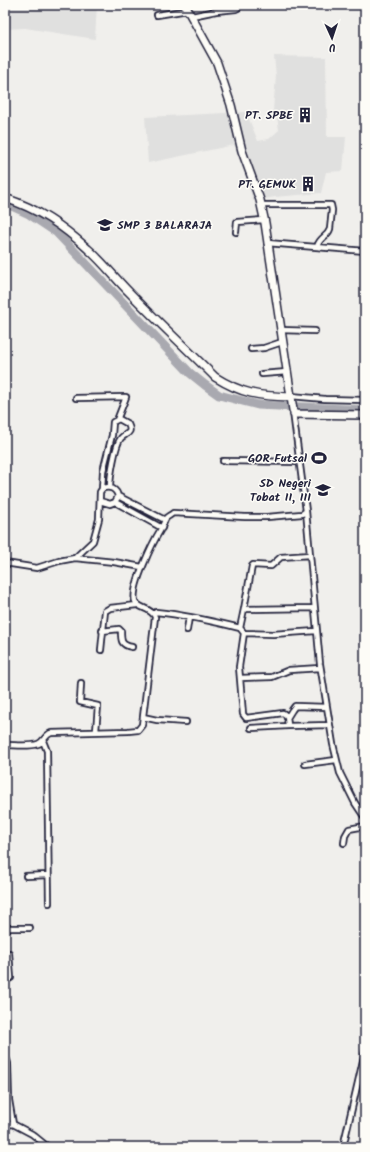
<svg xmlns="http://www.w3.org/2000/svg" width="370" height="1152" font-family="Kalam,sans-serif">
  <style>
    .built { fill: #e0e0df }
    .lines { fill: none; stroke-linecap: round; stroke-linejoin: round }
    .river { stroke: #a9a9b0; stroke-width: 9 }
    .street-casing { stroke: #22223b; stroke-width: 8 }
    .secondary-casing { stroke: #22223b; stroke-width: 10 }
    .street { stroke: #fdfcf7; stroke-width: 4.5 }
    .secondary { stroke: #fdfcf7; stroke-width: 7 }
    .labels { text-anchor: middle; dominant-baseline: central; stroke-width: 3; stroke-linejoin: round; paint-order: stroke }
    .poi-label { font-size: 12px; font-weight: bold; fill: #22223b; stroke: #fdfcf7; text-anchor: end }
  </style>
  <rect width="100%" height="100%" fill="#f0efec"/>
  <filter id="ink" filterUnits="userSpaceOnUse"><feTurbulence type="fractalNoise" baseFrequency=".025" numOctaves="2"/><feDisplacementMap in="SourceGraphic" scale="8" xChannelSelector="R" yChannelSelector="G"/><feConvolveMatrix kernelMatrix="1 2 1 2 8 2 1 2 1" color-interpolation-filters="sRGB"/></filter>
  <g filter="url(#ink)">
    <path class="built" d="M 5,5 L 97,5 L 95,39 L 25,28 L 5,29 Z
      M 274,56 L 326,57 L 327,137 L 346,137 L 343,171 L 326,172 L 321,193 L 275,197 L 253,201 L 245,174 L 234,145 L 148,163 L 145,117 L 246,112 L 258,141 L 269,139 L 279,130 L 277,116 L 273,110 L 276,76 Z"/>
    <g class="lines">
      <path class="river" d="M 5,203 L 29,214 L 56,232 L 190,373 L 205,385 L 219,395 L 258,405 L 365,410"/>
      <g class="street-casing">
        <path id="street" d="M 157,15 L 188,10
          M 192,16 L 216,11 L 236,9 L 238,8 L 238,5
          M 261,205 L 331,205 L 332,210 L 330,229 C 327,238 320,236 317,247
          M 236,232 L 237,222 L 264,220
          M 267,243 L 365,251
          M 280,330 L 315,331
          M 251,349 L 264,348 L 282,342
          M 262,374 L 287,372
          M 291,396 L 325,399 L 365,400
          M 223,461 L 300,462
          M 110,487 C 110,477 115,445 121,438 C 126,433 133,434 128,424 L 119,419 L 117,420
          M 118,496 L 165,520
          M 100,501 L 110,504 L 115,502 L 118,497 C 117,489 109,485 102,489
          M 115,502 L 162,528
          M 306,511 L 320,664 L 333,744 L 340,773 L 355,803 L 365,818
          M 75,558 L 93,541 L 99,519 L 100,492 L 102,489 L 103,471 L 112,435 L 113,422 L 117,420 L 126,397 L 76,398
          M 5,563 L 37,568 L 59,561 L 75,558 L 114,562 L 142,567
          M 244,609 L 252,566 L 253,565 L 271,566 L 281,557 L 310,555
          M 154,614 L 156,612 C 185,615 212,621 240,628 L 244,633 L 273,634 L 316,631
          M 240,628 L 244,609 L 314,608
          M 187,630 L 189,617
          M 102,631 L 119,629 L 121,631 C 121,641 121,645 132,647
          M 244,633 L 239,667 L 243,714 L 246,718 L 283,713 L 287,716 L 288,726 L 330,725
          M 101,650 L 105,611 L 110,608 L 137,605
          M 240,678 L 272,677 L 289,670 L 320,668
          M 81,683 L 80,702 L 98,706 L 96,731
          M 143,717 L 157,720 L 186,722
          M 287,718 L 292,710 L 295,706 L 327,707
          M 251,728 L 288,726
          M 43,741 L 47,751 L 49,903
          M 5,745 C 15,745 29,747 38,744 C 44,742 45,735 51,733 L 128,731 L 138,730 L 142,725 L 155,617 C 151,607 138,609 135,601 C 131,587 153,542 161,529 C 163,526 164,521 166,518 C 168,516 171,515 173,513 L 245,517 L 267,517 L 302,514 L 306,511 L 293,412
          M 305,764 L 336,760
          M 344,843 L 345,836 L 349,829 L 365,826
          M 26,876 L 48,875
          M 5,928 L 30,928
          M 5,981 L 11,978 L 9,953
          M 5,1059 L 7,1060 L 8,1064 L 9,1100
          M 5,1100 L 9,1100 L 13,1124 L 32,1134 L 48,1147
          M 5,1125 L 13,1124
          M 343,1147 L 365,1052"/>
      </g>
      <g class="secondary-casing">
        <path id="secondary" d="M 185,5 L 217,63 L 231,105 L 242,151 L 260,200 L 265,223 L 293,410
          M 5,198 C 38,209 62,225 88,249 C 103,262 116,279 130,293 C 158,322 187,349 215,377 C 242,394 259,396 290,397
          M 294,414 L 365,415"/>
      </g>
      <use href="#street" class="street"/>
      <use href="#secondary" class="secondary"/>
    </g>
  </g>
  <defs>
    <g id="building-bare" transform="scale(1.2)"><path d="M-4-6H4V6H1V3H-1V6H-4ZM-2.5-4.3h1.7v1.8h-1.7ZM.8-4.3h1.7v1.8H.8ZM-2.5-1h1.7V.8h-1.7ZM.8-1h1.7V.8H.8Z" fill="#22223b" stroke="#fdfcf7" stroke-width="2.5" paint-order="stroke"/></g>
    <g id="school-bare" transform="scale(1.2)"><path d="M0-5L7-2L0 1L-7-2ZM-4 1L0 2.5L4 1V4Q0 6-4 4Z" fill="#22223b" stroke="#fdfcf7" stroke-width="2.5" paint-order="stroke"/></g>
    <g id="stadium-bare" transform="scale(1.2)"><path d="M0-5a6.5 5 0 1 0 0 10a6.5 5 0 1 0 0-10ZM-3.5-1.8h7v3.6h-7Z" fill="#22223b" stroke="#fdfcf7" stroke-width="2.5" paint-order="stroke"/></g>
  </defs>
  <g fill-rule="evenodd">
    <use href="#building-bare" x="305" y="115"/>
    <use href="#building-bare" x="308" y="184"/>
    <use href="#school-bare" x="105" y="225"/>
    <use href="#stadium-bare" x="319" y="458"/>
    <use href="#school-bare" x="323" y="490"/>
  </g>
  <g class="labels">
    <g class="poi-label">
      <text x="293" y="115">PT. SPBE</text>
      <text x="296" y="184">PT. GEMUK</text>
      <text x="117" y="225" text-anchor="start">SMP 3 BALARAJA</text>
      <text x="307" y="458">GOR Futsal</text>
      <text x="311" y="483">SD Negeri<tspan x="311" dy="14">Tobat II, III</tspan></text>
    </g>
  </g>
  <rect width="370" height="1152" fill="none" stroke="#fdfcf7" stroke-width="20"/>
  <rect x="10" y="10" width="350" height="1132" fill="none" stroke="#22223b" stroke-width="1.5" filter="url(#ink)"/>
  <g transform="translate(332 38) rotate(177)" stroke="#fdfcf7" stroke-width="3" paint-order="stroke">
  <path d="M0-3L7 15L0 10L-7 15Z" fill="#22223b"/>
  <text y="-6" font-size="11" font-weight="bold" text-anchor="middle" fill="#22223b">U</text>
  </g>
</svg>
